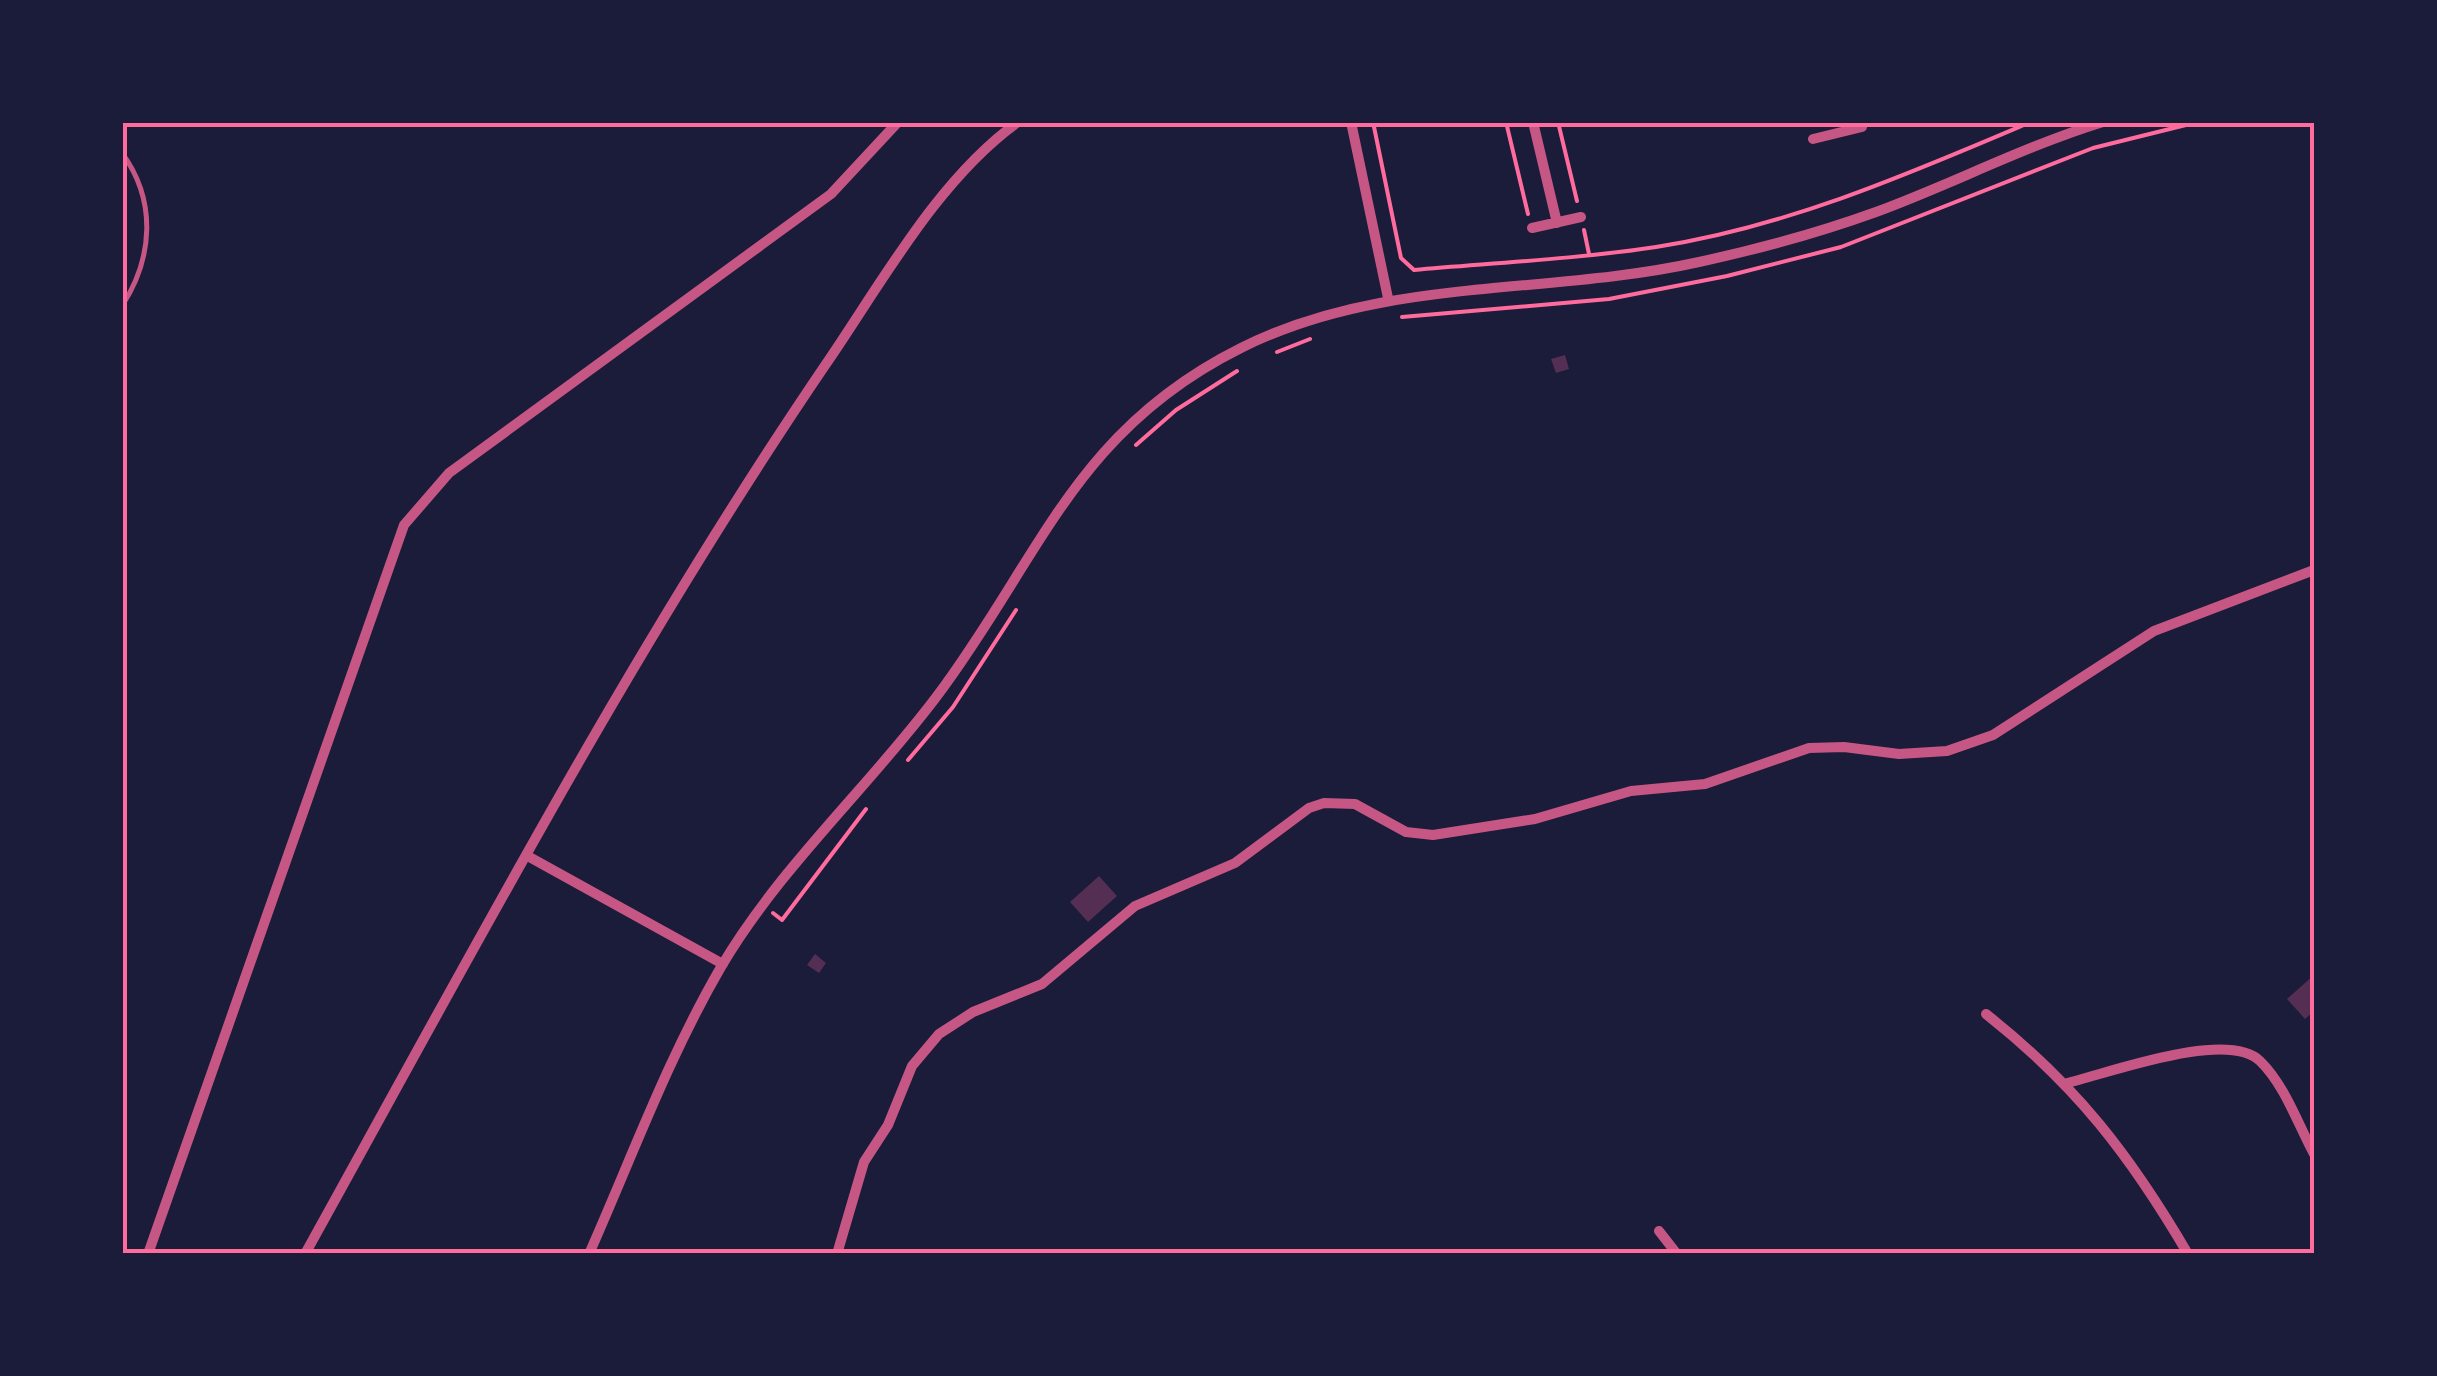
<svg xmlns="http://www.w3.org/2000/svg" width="2437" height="1376" font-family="'Varela Round',sans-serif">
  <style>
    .building { fill: #542f53 }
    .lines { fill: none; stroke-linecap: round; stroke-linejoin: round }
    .path { stroke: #ff6b9d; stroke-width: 4 }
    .service { stroke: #c65784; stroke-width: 5 }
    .minor { stroke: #c65784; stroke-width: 10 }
    .neatline { fill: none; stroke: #ff6b9d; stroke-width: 4 }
  </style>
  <rect width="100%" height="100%" fill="#1b1b3a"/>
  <path class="building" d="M 1565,355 L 1569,369 L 1556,373 L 1551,359 Z
    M 1099,876 L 1117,896 L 1088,922 L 1070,902 Z
    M 815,954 L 826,963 L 819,973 L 807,965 Z
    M 2314,975 L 2314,1011 L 2305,1019 L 2287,999 Z"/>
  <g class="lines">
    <path class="path" d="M 1373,122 L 1401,258 L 1414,270 C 1494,263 1576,259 1656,247 C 1787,227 1911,173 2031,122
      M 1506,122 L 1528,214
      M 1558,122 L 1577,201
      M 1584,230 L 1589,254
      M 1402,317 L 1609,299 L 1727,276 L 1841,247 L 2093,148 L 2198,122
      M 1277,352 L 1310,339
      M 1136,445 L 1176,410 L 1237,371
      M 908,760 L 953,707 L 1016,610
      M 773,913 L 782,920 L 866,809"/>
    <path class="service" d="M 122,153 C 157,201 153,258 122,306"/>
    <path class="minor" d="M 1351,122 L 1388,298
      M 1533,122 L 1557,223
      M 1813,139 L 1862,127
      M 1532,228 L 1581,217
      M 526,855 L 723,964
      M 1986,1014 C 2076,1085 2130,1155 2188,1254
      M 2067,1083 C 2109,1073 2227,1029 2260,1061 C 2284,1084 2298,1124 2314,1154
      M 1659,1231 L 1677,1254
      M 148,1254 L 404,525 L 449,473 L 831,194 L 898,122
      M 305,1254 C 472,953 632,649 826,364 C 881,284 938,179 1018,122
      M 589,1254 C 632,1157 668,1058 721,967 C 780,867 868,788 937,696 C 1040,559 1074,431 1241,348 C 1384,276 1546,296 1699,262 C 1759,249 1818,233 1876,212 C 1952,184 2025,146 2103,122
      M 837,1254 L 864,1162 L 888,1125 L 912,1066 L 939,1034 L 973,1012 L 1042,984 L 1135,906 L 1235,863 L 1309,808 L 1324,803 L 1355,804 L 1406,832 L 1433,835 L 1535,819 L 1631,791 L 1705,784 L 1809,748 L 1844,747 L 1899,754 L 1947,751 L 1993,735 L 2154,631 L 2314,570"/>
  </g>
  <rect width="2437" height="1376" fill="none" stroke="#1b1b3a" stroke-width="250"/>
  <rect x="125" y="125" width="2187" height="1126" class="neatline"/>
</svg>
